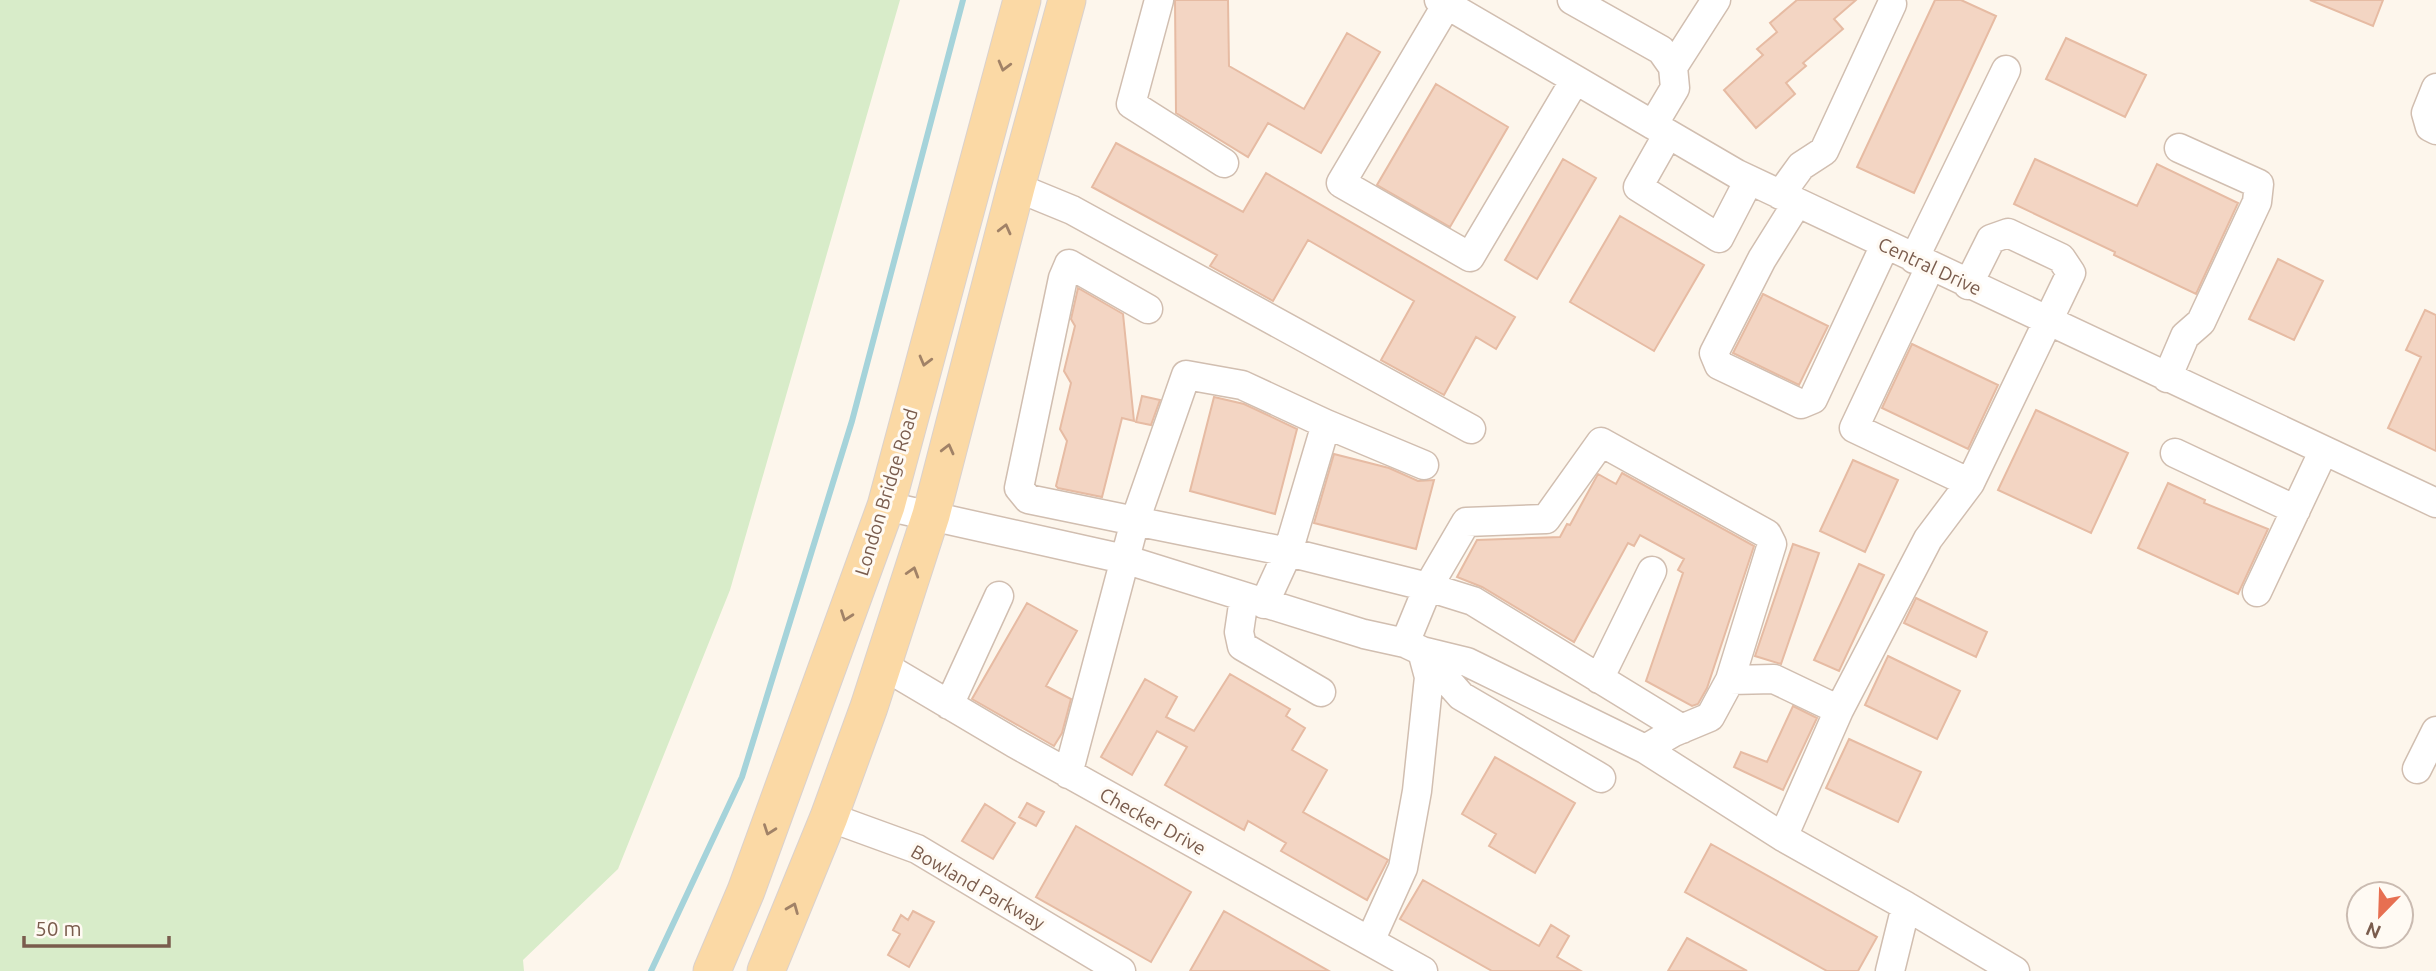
<svg xmlns="http://www.w3.org/2000/svg" width="2436" height="971" font-family="Ubuntu,sans-serif">
  <style>
    .green { fill: #d8ecc9 }
    .lines { fill: none; stroke-linecap: round; stroke-linejoin: round }
    .stream { stroke: #a5d3da; stroke-width: 6 }
    .building { fill: #f3d5c3; stroke: #e6bba3; stroke-width: 2 }
    .minor-casing { stroke: #d1beb0; stroke-width: 31 }
    .major-casing { stroke: #dad1cd; stroke-width: 39 }
    .minor { stroke: #fff; stroke-width: 28 }
    .major { stroke: #fbd9a5; stroke-width: 37 }
    .oneway { stroke: #a18267 }
    .labels { text-anchor: middle; dominant-baseline: central; stroke-width: 6; stroke-linejoin: round; paint-order: stroke }
    .street-label { font-size: 19px; fill: #7a5c4d; stroke: #fffaf3 }
  </style>
  <rect width="100%" height="100%" fill="#fdf6ec"/>
  <path class="green" d="M 0,0 L 900,0 L 730,590 L 618,869 L 523,960 L 524,971 L 0,971 Z"/>
  <g class="lines">
    <path class="stream" d="M 651,971 L 742,777 L 852,421 L 963,0"/>
  </g>
  <path class="building" d="M 1175,0 L 1228,0 L 1229,66 L 1304,109 L 1347,33 L 1380,52 L 1321,153 L 1268,123 L 1248,157 L 1176,113 Z
    M 1797,0 L 1856,0 L 1834,19 L 1843,29 L 1803,63 L 1806,66 L 1786,83 L 1795,94 L 1756,128 L 1724,90 L 1763,55 L 1757,49 L 1777,32 L 1770,23 Z
    M 1935,0 L 1961,0 L 1996,16 L 1914,193 L 1857,167 Z
    M 2310,0 L 2383,0 L 2373,26 Z
    M 2066,38 L 2146,75 L 2125,117 L 2046,79 Z
    M 1436,84 L 1508,127 L 1450,227 L 1377,185 Z
    M 1116,143 L 1243,212 L 1266,173 L 1515,317 L 1496,349 L 1476,337 L 1444,395 L 1381,360 L 1414,301 L 1308,240 L 1273,301 L 1210,266 L 1217,255 L 1092,187 Z
    M 1563,159 L 1596,178 L 1537,279 L 1505,260 Z
    M 2035,159 L 2137,206 L 2157,164 L 2238,203 L 2196,294 L 2114,255 L 2115,252 L 2014,204 Z
    M 1620,216 L 1704,265 L 1654,351 L 1570,302 Z
    M 2278,259 L 2323,281 L 2294,340 L 2249,319 Z
    M 1078,288 L 1123,314 L 1134,421 L 1122,418 L 1102,497 L 1058,488 L 1056,486 L 1067,441 L 1060,429 L 1071,383 L 1064,371 L 1075,326 L 1071,319 Z
    M 1763,294 L 1828,326 L 1799,385 L 1733,353 Z
    M 2425,310 L 2436,315 L 2436,451 L 2388,428 L 2421,357 L 2406,350 Z
    M 1912,344 L 1998,385 L 1968,449 L 1882,408 Z
    M 1142,396 L 1160,400 L 1151,425 L 1136,422 Z
    M 1214,397 L 1244,404 L 1297,429 L 1275,514 L 1190,491 Z
    M 2036,410 L 2128,453 L 2091,533 L 1998,490 Z
    M 1334,454 L 1389,468 L 1418,481 L 1434,480 L 1416,549 L 1314,523 Z
    M 1853,460 L 1898,480 L 1865,552 L 1820,531 Z
    M 1622,473 L 1754,546 L 1707,688 L 1698,704 L 1692,706 L 1646,681 L 1683,573 L 1678,570 L 1684,559 L 1640,535 L 1634,546 L 1628,543 L 1574,642 L 1482,587 L 1457,577 L 1477,540 L 1560,537 L 1567,524 L 1570,525 L 1598,474 L 1616,484 Z
    M 2168,483 L 2205,500 L 2204,503 L 2268,529 L 2238,594 L 2138,548 Z
    M 1793,544 L 1819,553 L 1781,664 L 1755,656 Z
    M 1859,564 L 1884,575 L 1839,671 L 1814,660 Z
    M 1916,598 L 1987,632 L 1976,657 L 1904,623 Z
    M 1027,603 L 1077,631 L 1046,686 L 1071,699 L 1062,733 L 1054,746 L 972,699 Z
    M 1888,656 L 1960,691 L 1937,739 L 1865,705 Z
    M 1230,674 L 1290,709 L 1286,716 L 1305,728 L 1292,750 L 1327,770 L 1303,812 L 1388,860 L 1367,900 L 1281,851 L 1286,843 L 1248,821 L 1244,830 L 1165,785 L 1187,747 L 1157,731 L 1132,775 L 1101,757 L 1145,679 L 1177,697 L 1166,717 L 1194,731 Z
    M 1793,706 L 1817,718 L 1783,790 L 1734,767 L 1741,752 L 1767,762 Z
    M 1849,739 L 1921,772 L 1898,822 L 1826,788 Z
    M 1495,757 L 1575,803 L 1535,873 L 1489,846 L 1496,834 L 1462,814 Z
    M 1027,803 L 1044,812 L 1036,826 L 1019,817 Z
    M 985,804 L 1015,823 L 993,859 L 962,841 Z
    M 1076,826 L 1191,892 L 1151,962 L 1036,897 Z
    M 1711,844 L 1877,937 L 1858,971 L 1827,971 L 1685,892 Z
    M 1423,880 L 1539,946 L 1551,925 L 1569,936 L 1557,957 L 1581,971 L 1492,971 L 1400,919 Z
    M 913,911 L 934,922 L 909,967 L 888,955 L 900,934 L 893,930 L 901,915 L 908,920 Z
    M 1224,911 L 1329,971 L 1190,971 Z
    M 1687,938 L 1747,971 L 1668,971 Z"/>
  <g class="lines">
    <g class="minor-casing">
      <path id="minor" d="M 1159,0 L 1131,104 L 1224,163
        M 1439,0 L 1737,174 L 2436,503
        M 1572,0 L 1661,50 L 1673,67 L 1675,88 L 1653,125
        M 1447,4 L 1341,183 L 1470,257 L 1575,80
        M 1673,67 L 1716,0
        M 2436,88 L 2426,113 L 2430,127 L 2436,130
        M 1668,134 L 1638,187 L 1719,238 L 1749,180
        M 1016,187 L 1072,210 L 1471,429
        M 1780,195 L 1801,166 L 1824,151 L 1892,4
        M 1797,203 L 1762,259 L 1714,353 L 1719,365 L 1801,404 L 1813,399 L 1885,245
        M 1914,259 L 2006,70
        M 1930,267 L 1854,428 L 1970,483 L 2071,273 L 2061,258 L 2008,233 L 1991,239 L 1968,285
        M 1148,309 L 1069,264 L 1063,278 L 1019,488 L 1028,499 L 1135,521 L 1186,375 L 1242,385 L 1326,424
        M 2167,378 L 2185,336 L 2201,322 L 2257,202 L 2259,184 L 2179,148
        M 2175,453 L 2296,510
        M 1424,465 L 1326,424 L 1288,552 L 1428,587 L 1466,522 L 1546,519 L 1601,442 L 1767,534 L 1772,544 L 1730,680 L 1710,717 L 1674,732 L 1645,749
        M 886,506 L 1124,559 L 1364,634 L 1405,643 L 1422,651 L 1467,662 L 1645,749 L 1783,837 L 1906,906 L 2015,971
        M 2257,592 L 2323,452
        M 1244,598 L 1239,632 L 1242,646 L 1321,692
        M 1405,643 L 1428,587 L 1473,601 L 1682,729
        M 1423,653 L 1461,696 L 1601,778
        M 884,666 L 1014,743 L 1423,971
        M 1599,679 L 1652,571
        M 1730,680 L 1774,679 L 1839,710 L 1928,539 L 1970,483
        M 949,705 L 999,596
        M 2417,769 L 2436,731
        M 1068,774 L 1135,521 L 1288,552 L 1264,604
        M 829,817 L 917,849 L 1121,971
        M 1783,837 L 1839,710
        M 1370,941 L 1403,868 L 1417,791 L 1429,677 L 1422,651
        M 1890,971 L 1906,906"/>
    </g>
    <g class="major-casing">
      <path id="major" d="M 712,971 L 746,891 L 886,506 L 1022,0
        M 766,971 L 829,817 L 869,707 L 931,515 L 1016,187 L 1067,0"/>
    </g>
    <use href="#minor" class="minor"/>
    <use href="#major" class="major"/>
  </g>
  <defs><path id="oneway-chevron" d="M-2-3.5L2.5 0L-2 3.5" fill="none" stroke-width="1.6" stroke-linecap="round" stroke-linejoin="round" transform="scale(1.75)"/></defs>
  <g class="oneway">
    <use href="#oneway-chevron" transform="translate(1004 66) rotate(105)"/>
    <use href="#oneway-chevron" transform="translate(1005 229) rotate(-76)"/>
    <use href="#oneway-chevron" transform="translate(925 361) rotate(105)"/>
    <use href="#oneway-chevron" transform="translate(948 449) rotate(-76)"/>
    <use href="#oneway-chevron" transform="translate(913 572) rotate(-73)"/>
    <use href="#oneway-chevron" transform="translate(846 616) rotate(110)"/>
    <use href="#oneway-chevron" transform="translate(769 830) rotate(110)"/>
    <use href="#oneway-chevron" transform="translate(793 908) rotate(-68)"/>
  </g>
  <g class="labels">
    <g class="street-label">
      <text transform="translate(1930 266) rotate(25)">Central Drive</text>
      <text transform="translate(886 492) rotate(-73)">London Bridge Road</text>
      <text transform="translate(1153 821) rotate(29)">Checker Drive</text>
      <text transform="translate(978 887) rotate(30)">Bowland Parkway</text>
    </g>
  </g>
  <g transform="translate(2380 915) rotate(203)"><circle r="33" fill="#fffaf3" stroke="#cabbb1" stroke-width="2"/>
  <path d="M0-5L12 26L0 18L-12 26Z" fill="#e76f51"/>
  <text y="-10" font-size="19" font-weight="bold" text-anchor="middle" fill="#7a5c4d">N</text>
  </g>
  <path d="M24 936v10h145v-10" fill="none" stroke="#7a5c4d" stroke-width="3.5"/>
  <text x="35" y="936" font-size="21" fill="#7a5c4d" stroke="#fffaf3" stroke-width="5" paint-order="stroke">50 m</text>
</svg>
